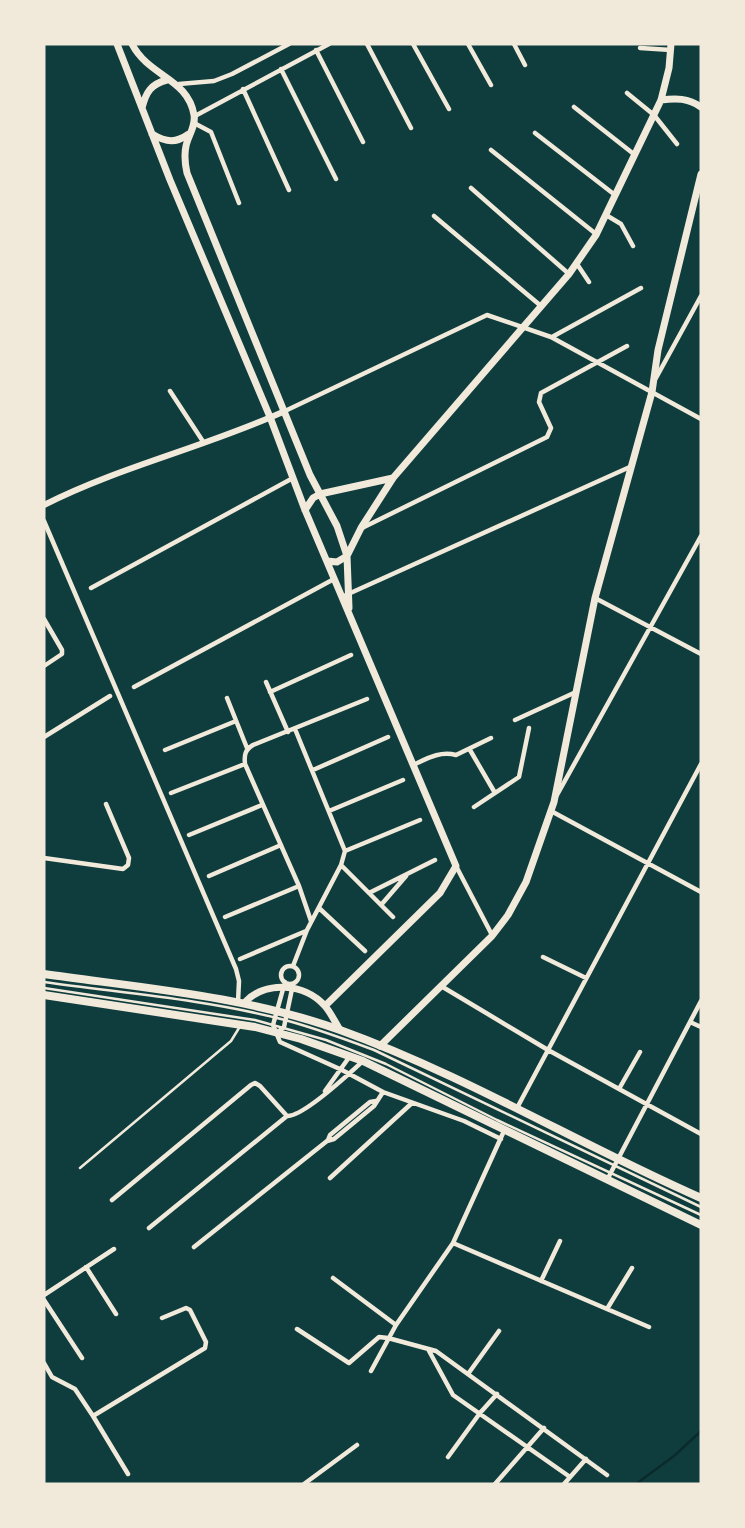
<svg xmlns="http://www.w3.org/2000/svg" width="745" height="1528" font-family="Figtree,sans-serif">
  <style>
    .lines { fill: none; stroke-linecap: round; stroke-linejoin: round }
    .stream { stroke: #0a2a2b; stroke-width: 2.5 }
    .service { stroke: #f1e9da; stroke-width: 2.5 }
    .minor { stroke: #f1e9da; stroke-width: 4.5 }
    .tertiary { stroke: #f1e9da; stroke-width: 6 }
    .secondary { stroke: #f1e9da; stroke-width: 7 }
    .primary { stroke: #f1e9da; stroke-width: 8 }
  </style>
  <rect width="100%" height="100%" fill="#0f3d3e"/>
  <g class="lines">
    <path class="stream" d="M 636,1484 L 674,1456 L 701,1431"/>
    <path class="service" d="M 44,982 C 121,993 201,999 277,1018 C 310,1026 342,1038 374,1050 L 701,1207
      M 44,988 L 255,1020 L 326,1040 L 386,1064 L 497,1120 L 701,1215
      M 80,1168 L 231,1041 L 239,1028"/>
    <path class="minor" d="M 367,44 L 411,128
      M 413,44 L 449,109
      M 468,44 L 491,85
      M 514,44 L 525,65
      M 640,48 L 671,50
      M 316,50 L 363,142
      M 281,69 L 336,179
      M 179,84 L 214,81 L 232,74 L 289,44
      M 243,89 L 289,190
      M 627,93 L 654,115 L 677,144
      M 574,107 L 635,155
      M 195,116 L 329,44
      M 194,123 L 211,132 L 239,203
      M 535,133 L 615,195
      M 491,150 L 596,234
      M 471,188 L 569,274
      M 606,215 L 621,224 L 633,246
      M 434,216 L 541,306
      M 577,264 L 589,282
      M 552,337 L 641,288
      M 656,378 L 701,296
      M 170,391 L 204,443
      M 285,411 L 487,315 L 551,337 L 701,419
      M 44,521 L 236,969 L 239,981 L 238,1002
      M 362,528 L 547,437 L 551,428 L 539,402 L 541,393 L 627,346
      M 91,588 L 293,478
      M 346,595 L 632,466
      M 595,598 L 701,654
      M 44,619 L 62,650 L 62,654 L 44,666
      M 266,682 L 288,732
      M 134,687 L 334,579
      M 270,692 L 351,655
      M 227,698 L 247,748
      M 515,720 L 576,692
      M 295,729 L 345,851
      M 44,737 L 110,696
      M 165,750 L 236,721
      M 470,750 L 495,793
      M 413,765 C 428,758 440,751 456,755 L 491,738
      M 313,770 L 388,737
      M 171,793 L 245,764
      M 557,795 L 701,536
      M 474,807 L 519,777 L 529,728
      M 329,811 L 403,780
      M 551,811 L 701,892
      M 189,835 L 262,805
      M 345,851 L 420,820
      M 44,858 L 123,869 L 128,865 L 129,858 L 106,804
      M 341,865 L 393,917
      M 456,866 L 492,935
      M 209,876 L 281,845
      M 369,893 L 435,860
      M 381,905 L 406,876
      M 319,908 L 365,951
      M 225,917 L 299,886
      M 311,921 L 299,886 L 245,764 C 244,755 245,750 253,745 L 367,699
      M 543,957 L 586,978
      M 240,959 L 306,931
      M281 975a9 9 0 1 1 18 0a9 9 0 1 1-18 0Z
      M 293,966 L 307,930 L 341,865 L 345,851
      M 285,982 L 273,1025 L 280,1042 L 342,1070 L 383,1092 L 464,1121 L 501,1139
      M 441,986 L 548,1050 L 701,1134
      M 690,1022 L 701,1027
      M 278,1032 L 284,1027 L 292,989
      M 619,1089 L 640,1052
      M 325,1091 L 350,1056
      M 517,1108 L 701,764
      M 328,1140 L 330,1135 L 370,1102 L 376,1101
      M 330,1178 L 412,1103
      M 607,1180 L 701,1001
      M 112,1200 L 251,1085 L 255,1083 L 260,1086 L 287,1116
      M 149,1228 L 287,1116 C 303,1117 349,1074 363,1061
      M 453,1243 L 649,1327
      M 194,1247 L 327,1141 L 334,1139 L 374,1106 L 383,1092
      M 86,1267 L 116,1314
      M 333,1278 L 396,1325
      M 541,1281 L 560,1241
      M 44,1295 L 114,1249
      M 44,1300 L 82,1358
      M 607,1309 L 632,1268
      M 297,1329 L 349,1363 L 379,1337 L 388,1338 L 436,1351 L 607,1475
      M 428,1349 L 453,1395 L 570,1477
      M 44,1363 L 52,1377 L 75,1389 L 93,1416 L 205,1348 L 206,1342 L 190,1310 L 186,1308 L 162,1318
      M 371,1371 L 396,1325 L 453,1243 L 504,1131
      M 468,1374 L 499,1331
      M 93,1416 L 128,1474
      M 448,1457 L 480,1413 L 497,1394
      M 304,1484 L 357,1445
      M 495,1484 L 544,1428
      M 564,1484 L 586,1459"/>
    <path class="tertiary" d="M 44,505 C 121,466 206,447 285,411"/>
    <path class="secondary" d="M 117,44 L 170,180 L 270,417 L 305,510 L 456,866 L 440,893 L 325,1006
      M 132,44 C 149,77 188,78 194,115 C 196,126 188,136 186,146 C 184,155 185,164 187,173 L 310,475 L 337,526 L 347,556 L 349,608
      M 661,100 C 676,98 688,98 701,107
      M 142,108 C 146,92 151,84 167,80
      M 152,134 C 167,143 176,143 189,134
      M 305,510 L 313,498 L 320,494 L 393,478
      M 327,561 L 337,562 L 347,556 L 361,528 L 393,478 L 569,274 L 596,235 L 661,100 L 669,68 L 671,44
      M 244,1003 C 265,980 305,983 325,1006 C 331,1013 335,1022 340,1030
      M 380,1046 L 492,936 L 508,915 L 526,882 L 554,802 L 595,598 L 652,392 L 658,350 L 701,174"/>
    <path class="primary" d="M 44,974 C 143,988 245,996 340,1030 C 465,1075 580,1145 701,1198
      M 44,995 L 255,1027 L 301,1039 L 363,1061 L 701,1225"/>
  </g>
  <rect width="745" height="1528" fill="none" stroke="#f1e9da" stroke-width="91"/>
</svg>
